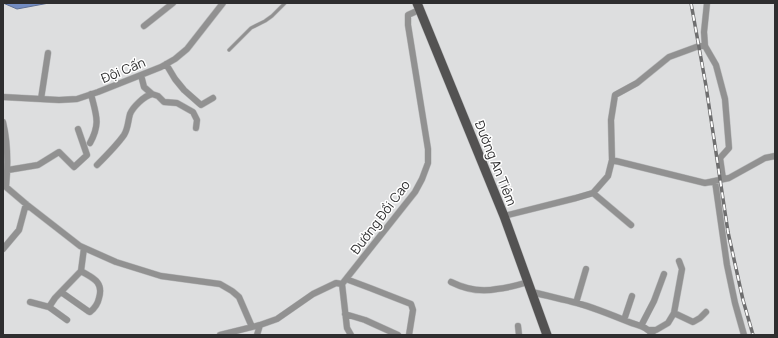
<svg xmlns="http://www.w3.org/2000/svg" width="778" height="338" font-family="Manrope,sans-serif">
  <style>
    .water { fill: #728cc2; stroke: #5e7096 }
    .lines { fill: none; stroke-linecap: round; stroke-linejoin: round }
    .service-casing { stroke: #babbbc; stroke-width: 4 }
    .minor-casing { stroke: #babbbc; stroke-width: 7 }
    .primary-casing { stroke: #babbbc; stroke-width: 10 }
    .service { stroke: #919191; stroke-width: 3 }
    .minor { stroke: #919191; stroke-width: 6 }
    .primary { stroke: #535252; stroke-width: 9 }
    .rail-casing { stroke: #6e6e6f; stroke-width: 3.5 }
    .rail { stroke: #fff; stroke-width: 2; stroke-dasharray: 6; stroke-linecap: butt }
    .labels { text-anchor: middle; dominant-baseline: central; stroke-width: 3; stroke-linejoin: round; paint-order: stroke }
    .street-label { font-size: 13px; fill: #2e2e2f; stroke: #fff }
  </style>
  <rect width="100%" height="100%" fill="#dddedf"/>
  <path class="water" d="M 3,3 L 49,3 L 17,9 Z"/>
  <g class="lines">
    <g class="service-casing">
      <path id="service" d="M 229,50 L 251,28 L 265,21 L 272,16 L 285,3"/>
    </g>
    <g class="minor-casing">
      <path id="minor" d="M 144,26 L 173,3
        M 705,46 L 704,32 L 707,3
        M 166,64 L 175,79 L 184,90 L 201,105 L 213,98
        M 141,75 L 144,87 L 152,94 L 158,96 L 164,102 L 177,103 L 193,112 L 197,120 L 196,128
        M 3,97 L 59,100 L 77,99 L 98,92 L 161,67 L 175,59 L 187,49 L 223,3
        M 41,99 L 48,53
        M 3,122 C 8,143 8,166 6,187 L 26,204 L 80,246 L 116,262 L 161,276 L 220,284 L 232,291 L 239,297 L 252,327
        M 90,143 C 101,123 96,115 91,94
        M 612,160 L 705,183 L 729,178 L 765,158 L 775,156
        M 97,165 C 106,156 117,145 124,135 C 128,129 128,121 130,114 C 133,107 144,96 152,94
        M 8,170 L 38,165 L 59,152 L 74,167 L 87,155 L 78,129
        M 715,181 L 727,265 L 735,303 L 744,335
        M 593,193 L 631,225
        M 504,216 L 576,198 L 593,193 L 608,176 L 612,160 L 611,120 L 615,95 L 637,83 L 669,57 L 699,46 L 705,46 L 716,65 L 725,99 L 729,148 L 720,158 L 723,179
        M 3,249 L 19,230 L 26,204
        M 346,279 L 370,288 L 411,304 L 413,310 L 409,335
        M 451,282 C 465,289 482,292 497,289 C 508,288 518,285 528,282
        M 342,284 L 347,328 L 351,335
        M 61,292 L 88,311 L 90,312 C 95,308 98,303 99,298 C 104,281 92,278 81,271
        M 532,292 C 547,296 562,299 577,303 C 595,308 612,315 629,322 C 639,326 646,326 653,335
        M 30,302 L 49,307 L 67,320
        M 576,303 L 586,269
        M 49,307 L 55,298 L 81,271 L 84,248
        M 674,313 L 693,322 L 700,318 L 706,312
        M 345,314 L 365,320 L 398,335
        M 624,320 L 632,296
        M 518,326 L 519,335
        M 641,326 L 654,301 L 664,274
        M 649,330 L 656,330 L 668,323 L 674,313 L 682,269 L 679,261
        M 220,335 L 260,325 L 277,319 L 313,294 L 336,283 L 342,284 L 415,192 L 422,179 L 428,163 L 428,149 L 408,25 L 408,15 L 419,10
        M 257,335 L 260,325"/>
    </g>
    <g class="primary-casing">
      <path id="primary" d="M 417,3 L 504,216 L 547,335"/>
    </g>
    <use href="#service" class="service"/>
    <use href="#minor" class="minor"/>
    <use href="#primary" class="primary"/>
    <g class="rail-casing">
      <path id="rail" d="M 691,3 L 706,86 L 728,232 L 743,300 L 753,335"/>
    </g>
    <use href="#rail" class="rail"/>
  </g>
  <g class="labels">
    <g class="street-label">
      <text transform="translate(123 70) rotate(-22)">Đội Cấn</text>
      <text transform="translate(496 163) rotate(68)">Đường An Tiêm</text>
      <text transform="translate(380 217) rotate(-53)">Đường Đồi Cao</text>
    </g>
  </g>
  <rect width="778" height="338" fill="none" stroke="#2e2e2f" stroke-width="8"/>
</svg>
